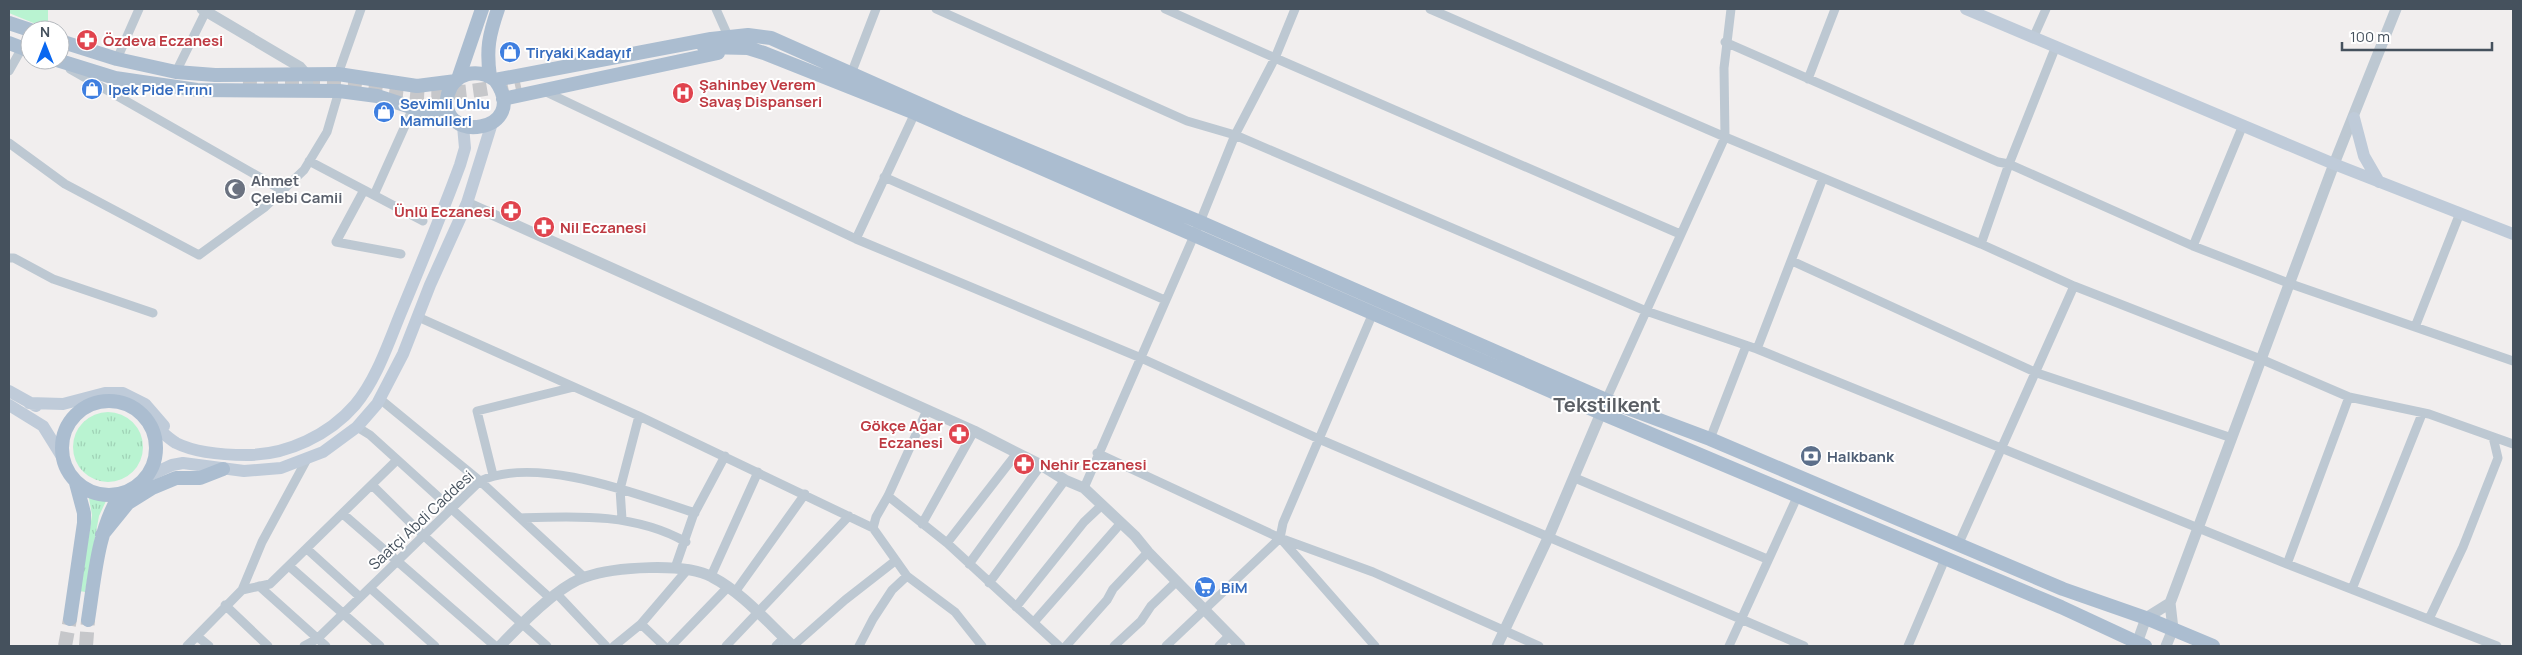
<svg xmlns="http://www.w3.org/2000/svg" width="2522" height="655" font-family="Manrope,sans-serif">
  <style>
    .grass { fill: url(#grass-tufts) }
    .park { fill: #b9f3d1 }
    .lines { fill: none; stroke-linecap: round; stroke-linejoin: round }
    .primary-tunnel { stroke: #c6c7ca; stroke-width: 14; stroke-dasharray: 14 7; stroke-linecap: butt }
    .minor { stroke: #bdc8d2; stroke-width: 9 }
    .tertiary { stroke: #bdc8d2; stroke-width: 11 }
    .secondary { stroke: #bfcbd9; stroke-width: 12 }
    .primary { stroke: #abbdd0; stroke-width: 14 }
    .labels { text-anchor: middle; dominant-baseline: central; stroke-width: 4; stroke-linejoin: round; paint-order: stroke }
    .health-label { font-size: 15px; font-weight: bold; fill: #be3a42; stroke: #fff; text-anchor: start }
    .shop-label { font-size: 15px; font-weight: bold; fill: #366cbe; stroke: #fff; text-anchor: start }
    .worship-label { font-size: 15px; font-weight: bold; fill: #5b616d; stroke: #fff; text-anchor: start }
    .service-label { font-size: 15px; font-weight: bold; fill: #4e5e75; stroke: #fff; text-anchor: start }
    .street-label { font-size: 15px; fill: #45515d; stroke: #fff }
    .district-label { font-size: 20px; font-weight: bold; fill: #5a5e64; stroke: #fff }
  </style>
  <defs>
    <pattern id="grass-tufts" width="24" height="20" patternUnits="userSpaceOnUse" patternTransform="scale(1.25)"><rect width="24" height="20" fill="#b9f3d1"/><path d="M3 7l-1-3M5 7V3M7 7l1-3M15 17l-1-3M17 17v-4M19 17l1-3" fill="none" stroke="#a0d2b6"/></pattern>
  </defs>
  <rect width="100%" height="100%" fill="#f1eeee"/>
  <path class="grass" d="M73 447a35 35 0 1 1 70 0a35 35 0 1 1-70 0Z
    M 89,498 L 106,501 L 99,516 L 85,592 L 80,591 L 92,515 Z"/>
  <path class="park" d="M 9,9 L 48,9 L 48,29 L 9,13 Z"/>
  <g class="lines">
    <path class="primary-tunnel" d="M 243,81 C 272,82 302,80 331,82 C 358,83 384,90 410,92 C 448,96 484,90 520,82
      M 65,646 L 70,619
      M 86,646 L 88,620"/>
    <path class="minor" d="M 716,9 L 728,36
      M 936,9 L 1187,121 L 1235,135 L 1646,311 L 1757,349 L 2287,564 L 2497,646
      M 1165,9 L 1275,58 L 1295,9
      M 1430,9 L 1725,137 L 1606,400
      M 1731,9 L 1724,68 L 1725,137 L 1981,244 L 2009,164 L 2193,246 L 2291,284 L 2513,361
      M 2034,36 L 2046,9
      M 1725,42 L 1998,162 L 2009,164 L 2056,46
      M 117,59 L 139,9
      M 70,69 L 282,190
      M 9,71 L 22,48
      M 176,72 L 206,11
      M 338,74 L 361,9
      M 851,74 L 876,9
      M 1808,79 L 1835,9
      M 544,91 L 856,239 L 1141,358 L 1319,439 L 1804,646
      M 9,143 L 65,184 L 199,255 L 265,207 L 304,170 L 327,132 L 339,91
      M 309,161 L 423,221
      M 884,177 L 1165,300
      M 364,190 L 336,242 L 401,254
      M 374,195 L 413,108
      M 856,239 L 915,113
      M 1981,244 L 2074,286 L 2263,360 L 2349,397 L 2429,414 L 2513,444
      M 2193,246 L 2243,125
      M 9,258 L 14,258 L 53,279 L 153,313
      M 1792,261 L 2037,373 L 2232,438
      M 418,317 L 639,416 L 873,528 L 907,576 L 955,612 L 982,646
      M 2415,327 L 2460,213
      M 1757,349 L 1823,178
      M 380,399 L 480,481 L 584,577
      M 357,427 L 370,435 L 550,598
      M 1710,439 L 1746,346
      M 1097,453 L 1280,538 L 1373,572 L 1539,646
      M 493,475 L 477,411 L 574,387
      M 1575,478 L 1767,559
      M 372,485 L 423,535 L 547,646
      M 1084,488 L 1200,222 L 1235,135 L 1275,58 L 1680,234
      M 888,496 L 947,543 L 1059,646
      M 343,514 L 495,646
      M 520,518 C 577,516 635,513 686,542
      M 622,519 L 620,489 L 639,416
      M 922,524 L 974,431
      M 873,528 L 876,517 L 888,496 L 927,410
      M 1282,540 L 1375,646
      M 947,543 L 1017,453
      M 1959,543 L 2074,286
      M 307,549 L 360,597
      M 969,564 L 1041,465
      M 2287,564 L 2349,397
      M 289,566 L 380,646
      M 675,568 L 693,516 L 725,456
      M 711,576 L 758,472
      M 989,583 L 1065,480
      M 259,586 L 326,646
      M 370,588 L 435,646
      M 2352,589 L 2422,414
      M 242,590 L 270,584 L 397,460
      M 735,592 L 805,494
      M 557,594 L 606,646
      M 225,605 L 268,646
      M 1016,607 L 1084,522 L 1102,505
      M 2429,619 L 2463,547 L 2498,458 L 2493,437
      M 1034,622 L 1121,523
      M 641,624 L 664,646
      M 197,636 L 209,646
      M 187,646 L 242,590 L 262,542 L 307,459
      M 304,646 L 317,639 L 480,481 C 538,455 636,494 695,513
      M 614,646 L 641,624 L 688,569
      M 671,646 L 728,587
      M 726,646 L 849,516
      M 776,646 L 784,638
      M 793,646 L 845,600 L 895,561
      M 859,646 L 873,619 L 892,590 L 907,576
      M 1066,646 L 1107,600 L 1113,589 L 1148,552
      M 1114,646 L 1141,621 L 1151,606 L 1177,581
      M 1166,646 L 1280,538 L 1283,523 L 1373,313
      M 1219,646 L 1230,635
      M 1729,646 L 1798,495
      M 1908,646 L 1945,559"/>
    <path class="tertiary" d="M 202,9 L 300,67 L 306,74 L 309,91
      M 467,203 L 974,431 L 1041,465 L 1065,480 L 1084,488 L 1135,536 L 1148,552 L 1240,646
      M 500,646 C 519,626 559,585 585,577 C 614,567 685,562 712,577 C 743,593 768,623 793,646
      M 1497,646 L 1548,538 L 1604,406
      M 2136,646 L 2146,618 L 2170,603
      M 2166,646 L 2173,629 L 2170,603 L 2334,164 L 2396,9"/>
    <path class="secondary" d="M 1966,9 L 2334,164 L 2513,234
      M 2354,118 L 2364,156 L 2379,182
      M 9,391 L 36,406
      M 29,403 L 63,404 L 105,393 L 123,393 L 145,404 L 164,426
      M 9,405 L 43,426 L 61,455
      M 147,419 C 156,426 166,437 176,443 C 196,453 226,455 247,455 C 287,455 329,435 355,405 C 377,379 389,341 402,310 C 422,262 442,214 460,165 L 465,148 L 463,126
      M 146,477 L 172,465 L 183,463 L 244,471 L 281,468 L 323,452 L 357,427 L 377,404 L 403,354 L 430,285 L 467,203 L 492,123"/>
    <path class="primary" d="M 9,23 L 30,30
      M 60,41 L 117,59 L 176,72 L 215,75 L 338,74 L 417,86 L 456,81
      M 9,43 L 30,51
      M 704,47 L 748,48 L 764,53 L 915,113 L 1601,413 L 2061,607 L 2145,646
      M 57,60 L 115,78 L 197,90 L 339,91 L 377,96 L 457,122
      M 490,77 C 486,49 489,35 498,9
      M 458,79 L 482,9
      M 495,80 C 533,133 435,146 448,94 C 454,72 478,68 495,80 L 711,39 L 748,35 L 771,38 L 960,122 L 1200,222 L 1606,400 L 1710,439 L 2063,589 L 2146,618 L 2213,646
      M 503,99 L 718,53
      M62 448a47 47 0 1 1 94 0a47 47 0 1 1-94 0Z
      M 102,535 L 128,503 L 152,488 L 176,478 L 200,478 L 223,469
      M 70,619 L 84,523 L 84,513 L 76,483
      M 88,620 C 95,576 97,533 120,494"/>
  </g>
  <defs>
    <g id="pharmacy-disc" transform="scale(1.125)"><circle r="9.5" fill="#e0444e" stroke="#fff"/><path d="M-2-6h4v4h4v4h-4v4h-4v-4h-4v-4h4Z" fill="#fff"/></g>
    <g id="shop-disc" transform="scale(1.125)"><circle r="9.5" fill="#3f7fe0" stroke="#fff"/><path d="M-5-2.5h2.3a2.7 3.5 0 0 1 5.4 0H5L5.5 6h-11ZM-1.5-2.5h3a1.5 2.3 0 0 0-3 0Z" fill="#fff"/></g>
    <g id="hospital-disc" transform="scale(1.125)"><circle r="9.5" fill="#e0444e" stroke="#fff"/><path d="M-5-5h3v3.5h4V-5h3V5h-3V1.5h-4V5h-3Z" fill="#fff"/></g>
    <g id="mosque-disc" transform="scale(1.125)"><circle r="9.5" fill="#6b7280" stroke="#fff"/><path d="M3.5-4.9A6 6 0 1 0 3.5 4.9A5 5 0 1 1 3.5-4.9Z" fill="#fff"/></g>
    <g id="bank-disc" transform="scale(1.125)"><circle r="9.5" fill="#5c6f8a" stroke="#fff"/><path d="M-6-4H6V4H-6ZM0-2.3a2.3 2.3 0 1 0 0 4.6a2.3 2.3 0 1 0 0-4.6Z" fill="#fff"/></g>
    <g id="supermarket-disc" transform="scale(1.125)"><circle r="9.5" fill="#3f7fe0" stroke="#fff"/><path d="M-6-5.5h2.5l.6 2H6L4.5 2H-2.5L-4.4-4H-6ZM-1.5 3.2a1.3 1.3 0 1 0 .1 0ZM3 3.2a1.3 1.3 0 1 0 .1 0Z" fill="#fff"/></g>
  </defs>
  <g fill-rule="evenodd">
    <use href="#pharmacy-disc" x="87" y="40"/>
    <use href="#shop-disc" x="510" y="52"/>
    <use href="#shop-disc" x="92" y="89"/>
    <use href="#hospital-disc" x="683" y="93"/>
    <use href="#shop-disc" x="384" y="112"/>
    <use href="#mosque-disc" x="235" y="189"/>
    <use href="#pharmacy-disc" x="511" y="211"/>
    <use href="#pharmacy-disc" x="544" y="227"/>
    <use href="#pharmacy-disc" x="959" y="434"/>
    <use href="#bank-disc" x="1811" y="456"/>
    <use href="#pharmacy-disc" x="1024" y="464"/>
    <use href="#supermarket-disc" x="1205" y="587"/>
  </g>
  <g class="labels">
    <g class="health-label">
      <text x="103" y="40">Özdeva Eczanesi</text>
      <text x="699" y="84">Şahinbey Verem<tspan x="699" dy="17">Savaş Dispanseri</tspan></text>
      <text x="495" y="211" text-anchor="end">Ünlü Eczanesi</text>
      <text x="560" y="227">Nil Eczanesi</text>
      <text x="943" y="425" text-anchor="end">Gökçe Ağar<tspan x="943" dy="17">Eczanesi</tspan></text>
      <text x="1040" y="464">Nehir Eczanesi</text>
    </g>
    <g class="shop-label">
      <text x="526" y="52">Tiryaki Kadayıf</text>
      <text x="108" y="89">Ipek Pide Fırını</text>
      <text x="400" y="103">Sevimli Unlu<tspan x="400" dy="17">Mamulleri</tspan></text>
      <text x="1221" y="587">BiM</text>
    </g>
    <g class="worship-label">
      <text x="251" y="180">Ahmet<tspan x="251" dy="17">Çelebi Camii</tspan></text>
    </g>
    <g class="service-label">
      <text x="1827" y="456">Halkbank</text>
    </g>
    <g class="street-label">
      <text transform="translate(421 520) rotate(-43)">Saatçi Abdi Caddesi</text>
    </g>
    <g class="district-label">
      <text x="1607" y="404">Tekstilkent</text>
    </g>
  </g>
  <rect width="2522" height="655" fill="none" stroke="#45515d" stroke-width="20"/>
  <g transform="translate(45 45)"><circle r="24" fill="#ffffff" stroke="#b5b9be"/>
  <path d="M0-4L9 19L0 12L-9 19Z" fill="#0967f0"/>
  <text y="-8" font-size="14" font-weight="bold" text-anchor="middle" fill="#45515d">N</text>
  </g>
  <path d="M2342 42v8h150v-8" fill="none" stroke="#45515d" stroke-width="2.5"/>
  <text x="2350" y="42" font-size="15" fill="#45515d" stroke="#ffffff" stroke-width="4" paint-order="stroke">100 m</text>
</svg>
